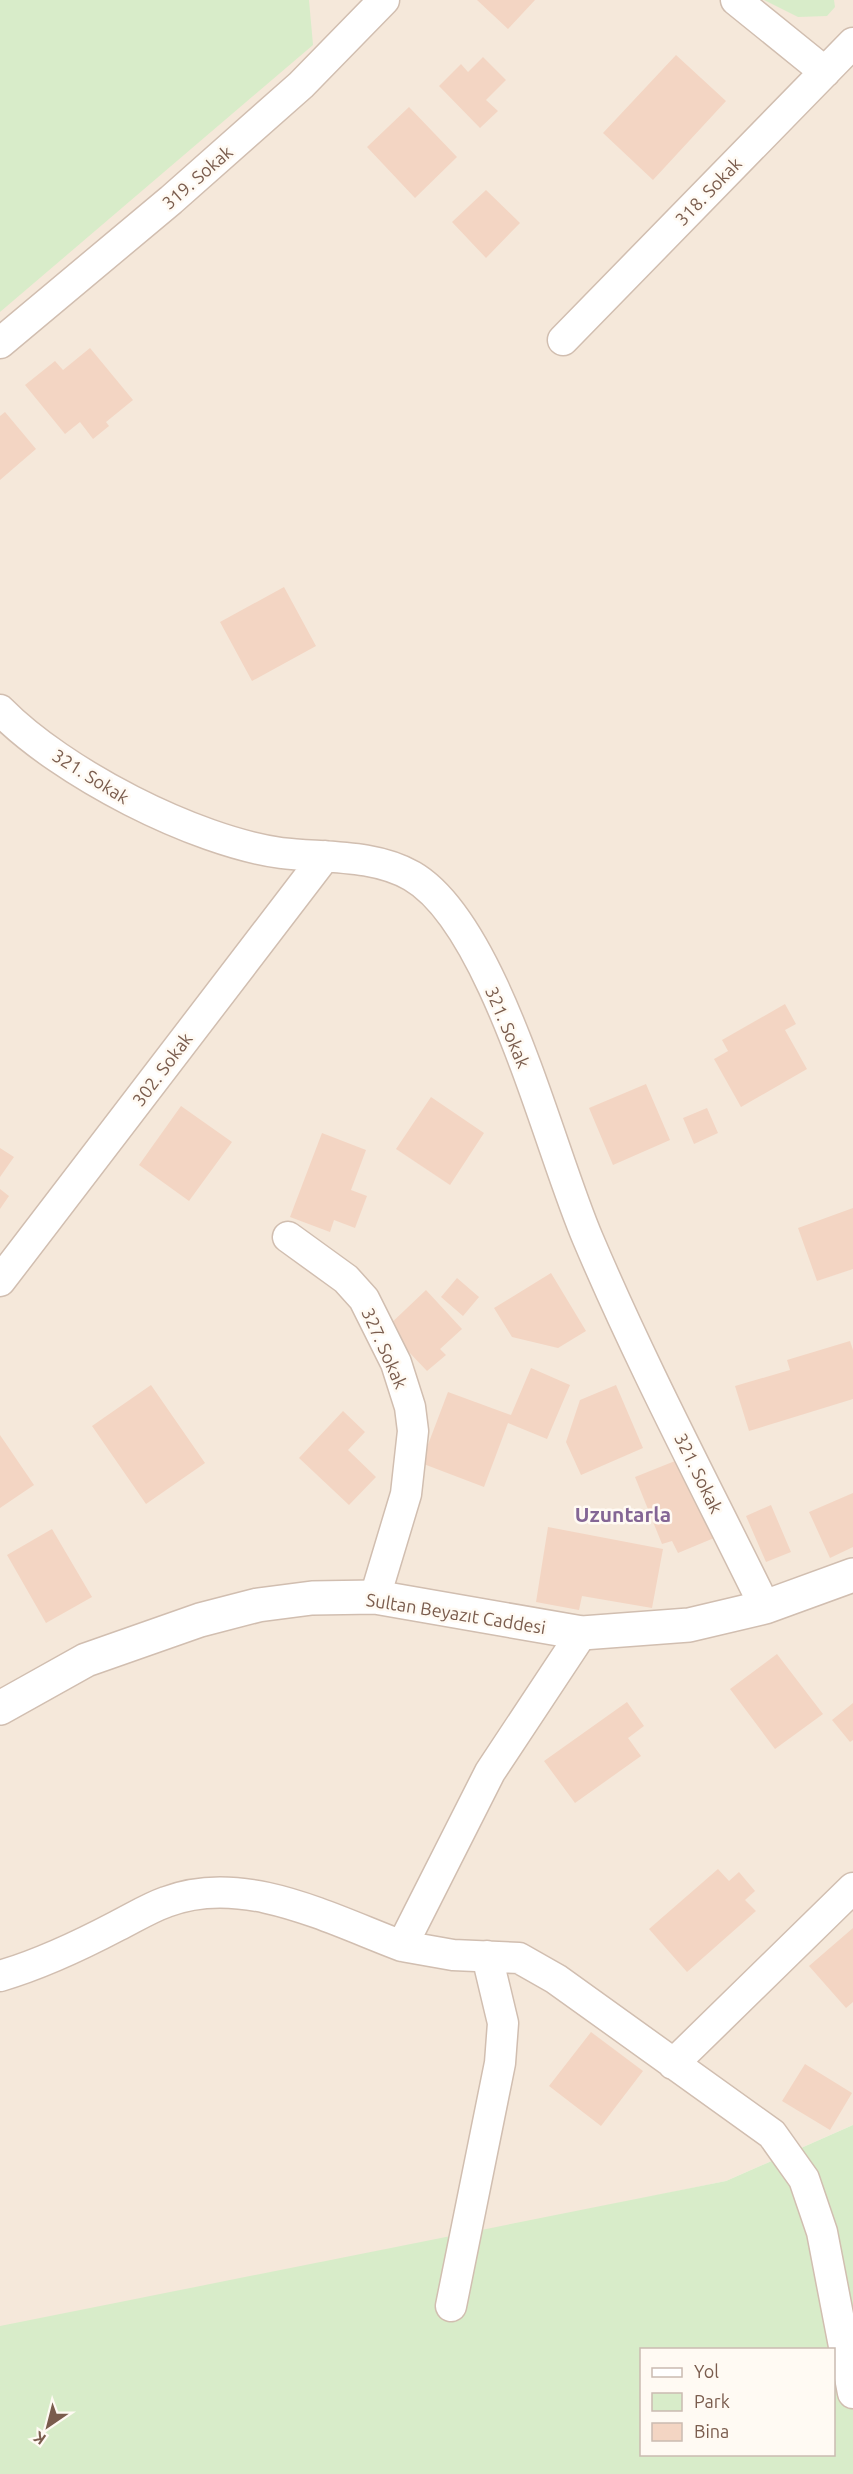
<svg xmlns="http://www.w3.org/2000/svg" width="853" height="2474" font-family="Ubuntu,sans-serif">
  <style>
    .residential { fill: #f5e8da }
    .green { fill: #d8ecc9; fill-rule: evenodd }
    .building { fill: #f3d5c3 }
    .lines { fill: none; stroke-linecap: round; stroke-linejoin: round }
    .minor-casing { stroke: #d1beb0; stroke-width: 33 }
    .tertiary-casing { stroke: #d1beb0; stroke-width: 36 }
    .minor { stroke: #fff; stroke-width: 30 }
    .tertiary { stroke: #fff; stroke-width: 33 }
    .labels { text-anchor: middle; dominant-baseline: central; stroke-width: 5; stroke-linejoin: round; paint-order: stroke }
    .street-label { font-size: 18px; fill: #7a5c4d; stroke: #fffaf3 }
    .quarter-label { font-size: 21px; font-weight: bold; fill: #846695; stroke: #fffaf3 }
  </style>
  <rect width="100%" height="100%" fill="#fdf6ec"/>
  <path class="residential" d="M 0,0 L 853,0 L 853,2125 L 726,2181 L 0,2332 Z"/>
  <path class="green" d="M 0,0 L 309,0 L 313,45 L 0,312 Z
    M 764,0 L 834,0 L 835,7 L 827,16 L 798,17 Z
    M 853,2125 L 853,2474 L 0,2474 L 0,2326 L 726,2181 ZM 642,2350 L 834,2350 L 834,2454 L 642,2454 Z"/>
  <path class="building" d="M 477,0 L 535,0 L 508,29 Z
    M 676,55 L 726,101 L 653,180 L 603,133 Z
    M 483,57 L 506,80 L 486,100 L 498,111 L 480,128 L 439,86 L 461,64 L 468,72 Z
    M 409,107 L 457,157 L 415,198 L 367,147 Z
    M 486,190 L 520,223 L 486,258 L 452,222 Z
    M 90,348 L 133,400 L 106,422 L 109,426 L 93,439 L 80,422 L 65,434 L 25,385 L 55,361 L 63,370 Z
    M 5,412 L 36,449 L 0,480 L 0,416 Z
    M 284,587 L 316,646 L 252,681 L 220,622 Z
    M 785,1004 L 796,1024 L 785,1030 L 807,1069 L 741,1107 L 714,1059 L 728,1051 L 722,1040 Z
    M 646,1084 L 670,1140 L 613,1165 L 589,1108 Z
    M 431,1097 L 484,1133 L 450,1185 L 396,1149 Z
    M 181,1106 L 232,1142 L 189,1201 L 139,1165 Z
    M 707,1108 L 718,1133 L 694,1144 L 683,1118 Z
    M 322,1133 L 366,1150 L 351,1190 L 367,1196 L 355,1228 L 334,1220 L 330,1232 L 290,1217 Z
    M 0,1148 L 14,1157 L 0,1177 Z
    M 0,1189 L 9,1196 L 0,1209 Z
    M 853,1208 L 853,1269 L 817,1281 L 798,1228 Z
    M 551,1273 L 586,1331 L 558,1348 L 512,1337 L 494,1308 Z
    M 457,1278 L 479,1297 L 463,1316 L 441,1297 Z
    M 426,1290 L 462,1329 L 440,1349 L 446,1355 L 427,1371 L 386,1328 Z
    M 850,1341 L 853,1350 L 853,1399 L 749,1431 L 735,1386 L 790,1370 L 787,1360 Z
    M 531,1368 L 570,1385 L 547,1439 L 508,1423 L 484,1487 L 421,1463 L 448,1392 L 511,1415 Z
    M 151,1385 L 205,1463 L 146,1504 L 92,1426 Z
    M 616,1385 L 643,1448 L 581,1475 L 566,1442 L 580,1400 Z
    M 343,1411 L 365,1432 L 348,1450 L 376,1477 L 349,1505 L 299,1458 Z
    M 0,1435 L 34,1485 L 0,1508 Z
    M 680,1459 L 714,1538 L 678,1553 L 672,1541 L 662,1544 L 635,1477 Z
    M 853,1493 L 853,1547 L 830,1558 L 809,1512 Z
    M 771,1505 L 791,1552 L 766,1562 L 746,1516 Z
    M 548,1527 L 663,1549 L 652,1608 L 582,1596 L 579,1610 L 536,1602 Z
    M 52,1529 L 92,1597 L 46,1623 L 7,1555 Z
    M 777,1654 L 823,1714 L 775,1749 L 730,1689 Z
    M 627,1702 L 644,1726 L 628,1738 L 641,1756 L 575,1803 L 544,1761 Z
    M 853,1703 L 853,1740 L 850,1742 L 832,1720 Z
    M 718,1869 L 729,1881 L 739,1872 L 755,1891 L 745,1900 L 756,1911 L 687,1972 L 649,1929 Z
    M 853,1928 L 853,2002 L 846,2008 L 809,1966 Z
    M 591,2032 L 643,2071 L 601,2126 L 549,2086 Z
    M 805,2064 L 852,2093 L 830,2130 L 782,2101 Z"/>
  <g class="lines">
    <g class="minor-casing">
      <path id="minor" d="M 736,0 L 825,72
        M 563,340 L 853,43
        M 0,343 L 171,200 L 301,85 L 384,0
        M 0,710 C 62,773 194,841 281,853 C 324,858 374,854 412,876 C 495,924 549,1149 588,1239 C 641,1364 705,1485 765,1607
        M 288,1237 L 346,1279 L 364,1299 L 396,1363 L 410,1407 L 413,1431 L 406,1494 L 375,1597
        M 0,1281 L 325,856
        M 402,1946 L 453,1955 L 519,1958 L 556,1979 L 772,2134 L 804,2179 L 822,2232 L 853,2393
        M 0,1976 C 41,1964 79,1946 117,1926 C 133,1918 149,1908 166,1902 C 243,1872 330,1919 402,1946 L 490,1772 L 582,1633
        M 673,2064 L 853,1888
        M 451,2306 L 500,2063 L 503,2023 L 487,1956"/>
    </g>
    <g class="tertiary-casing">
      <path id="tertiary" d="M 0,1708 L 86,1660 L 200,1620 L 258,1605 L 312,1598 L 375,1597 L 582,1633 L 689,1625 L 765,1607 L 853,1575"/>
    </g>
    <use href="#minor" class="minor"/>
    <use href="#tertiary" class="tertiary"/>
  </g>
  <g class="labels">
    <g class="street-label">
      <text transform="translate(197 177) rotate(-41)">319. Sokak</text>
      <text transform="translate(708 191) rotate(-46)">318. Sokak</text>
      <text transform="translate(91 776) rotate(32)">321. Sokak</text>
      <text transform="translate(508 1027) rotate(67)">321. Sokak</text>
      <text transform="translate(162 1069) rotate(-53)">302. Sokak</text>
      <text transform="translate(385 1348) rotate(66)">327. Sokak</text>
      <text transform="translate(699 1473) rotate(64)">321. Sokak</text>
      <text transform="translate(456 1613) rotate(9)">Sultan Beyazıt Caddesi</text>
    </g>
    <g class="quarter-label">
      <text x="623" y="1514">Uzuntarla</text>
    </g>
  </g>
  <rect x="640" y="2348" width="195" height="108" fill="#fffaf3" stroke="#cabbb1" stroke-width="1.5"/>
  <rect x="652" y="2368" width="30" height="9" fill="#ffffff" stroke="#cabbb1" stroke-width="1.5"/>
  <text x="694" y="2378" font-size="18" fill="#7a5c4d">Yol</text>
  <rect x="652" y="2393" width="30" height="18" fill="#d8ecc9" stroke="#cabbb1" stroke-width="1.5"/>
  <text x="694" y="2408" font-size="18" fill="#7a5c4d">Park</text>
  <rect x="652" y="2423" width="30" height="18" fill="#f3d5c3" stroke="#cabbb1" stroke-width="1.5"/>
  <text x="694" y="2438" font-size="18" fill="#7a5c4d">Bina</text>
  <g transform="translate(48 2426) rotate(215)" stroke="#fffaf3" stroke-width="4.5" paint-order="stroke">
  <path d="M0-4.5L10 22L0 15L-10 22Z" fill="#7a5c4d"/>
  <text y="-9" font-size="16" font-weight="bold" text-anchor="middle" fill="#7a5c4d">K</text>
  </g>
</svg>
